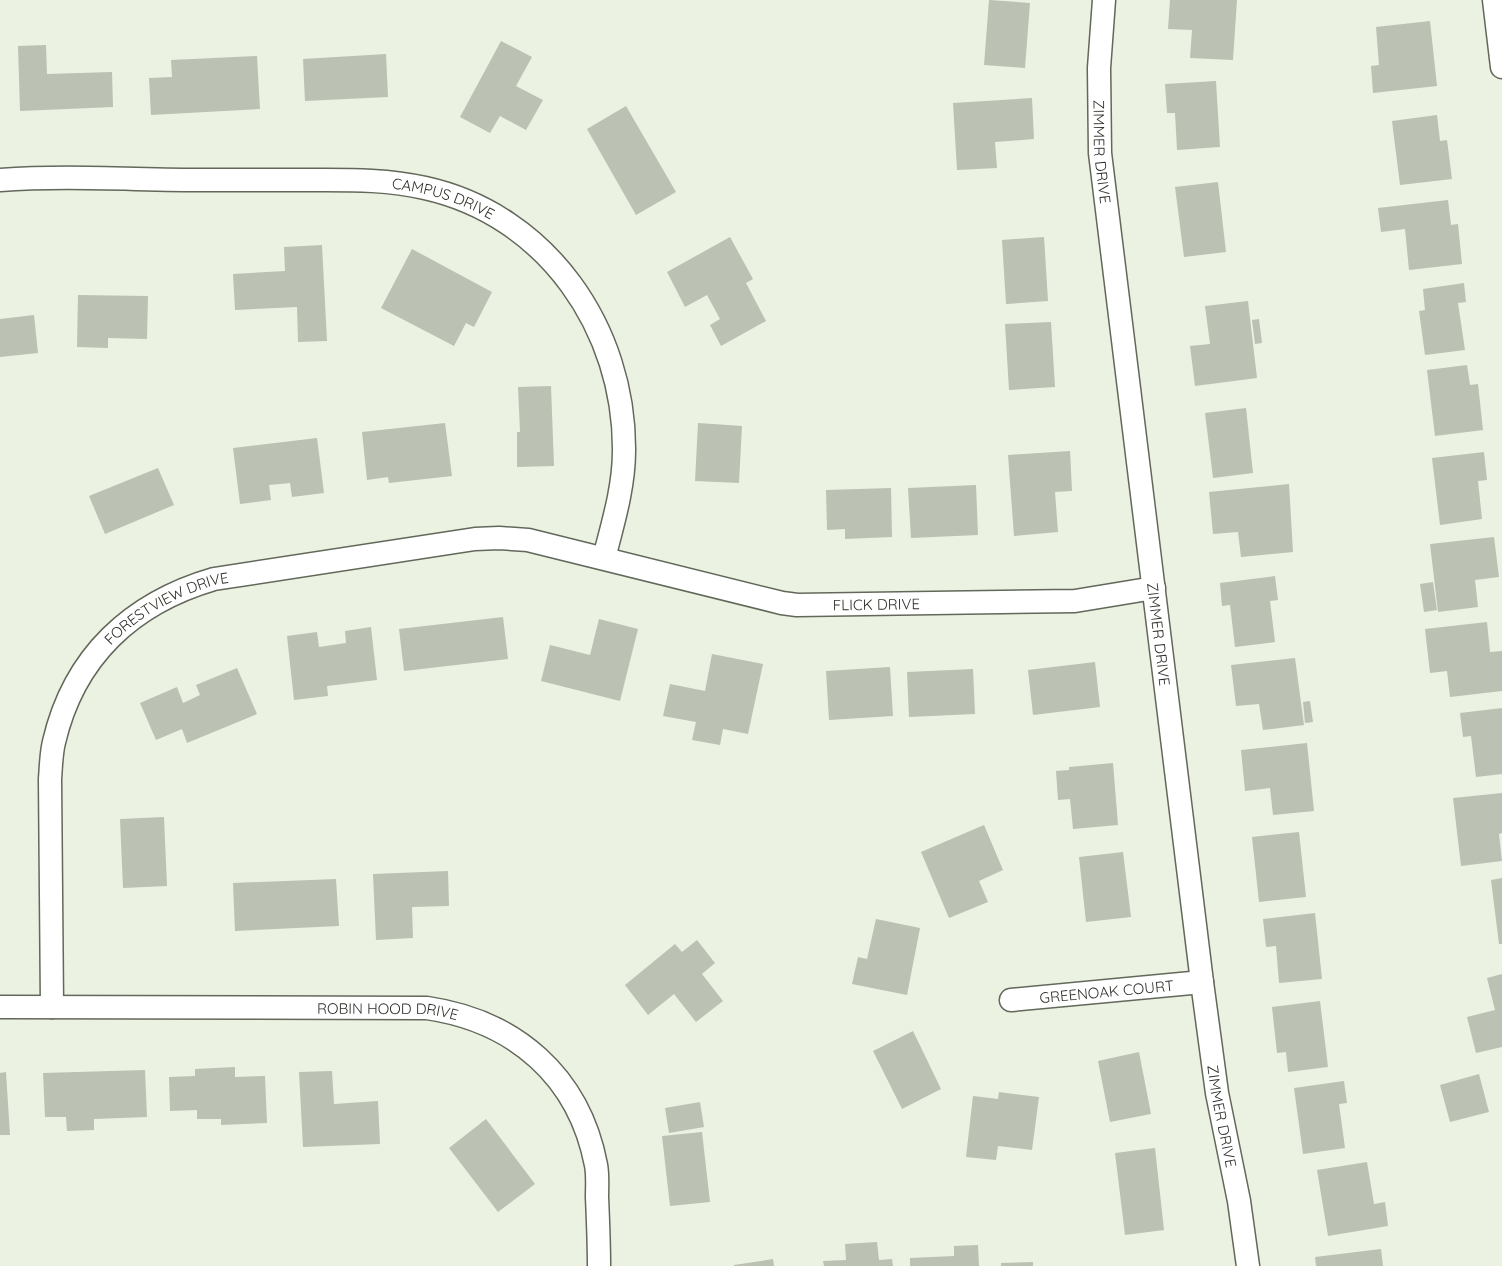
<svg xmlns="http://www.w3.org/2000/svg" width="1502" height="1266" font-family="Quicksand,sans-serif">
  <style>
    .building { fill: #bbc1b3 }
    .lines { fill: none; stroke-linecap: round; stroke-linejoin: round }
    .minor-casing { stroke: #62685a; stroke-width: 25 }
    .minor { stroke: #fff; stroke-width: 22 }
    .labels { text-anchor: middle; dominant-baseline: central; stroke-width: 4.5; stroke-linejoin: round; paint-order: stroke }
    .street-label { font-size: 15px; fill: #2f312b; stroke: #fff }
  </style>
  <rect width="100%" height="100%" fill="#ebf2e2"/>
  <path class="building" d="M 989,0 L 1030,3 L 1025,68 L 984,65 Z
    M 1170,0 L 1237,0 L 1233,60 L 1190,58 L 1192,30 L 1168,29 Z
    M 1430,21 L 1437,86 L 1373,93 L 1371,66 L 1379,65 L 1376,27 Z
    M 501,41 L 532,57 L 516,86 L 543,100 L 526,130 L 500,116 L 490,133 L 460,117 Z
    M 46,45 L 47,74 L 112,72 L 113,107 L 20,111 L 18,46 Z
    M 386,54 L 388,97 L 305,101 L 303,59 Z
    M 257,56 L 260,109 L 151,115 L 149,78 L 172,77 L 171,60 Z
    M 1216,81 L 1220,147 L 1177,150 L 1175,113 L 1167,113 L 1165,84 Z
    M 1032,98 L 1034,139 L 995,142 L 997,168 L 957,170 L 953,103 Z
    M 626,106 L 676,192 L 636,215 L 587,129 Z
    M 1437,115 L 1440,141 L 1447,140 L 1452,179 L 1400,185 L 1392,121 Z
    M 1218,182 L 1226,252 L 1184,257 L 1175,187 Z
    M 1448,200 L 1451,225 L 1458,224 L 1462,264 L 1409,270 L 1405,229 L 1381,232 L 1378,208 Z
    M 730,237 L 753,279 L 746,283 L 766,321 L 721,346 L 710,325 L 720,319 L 707,295 L 685,307 L 667,272 Z
    M 1044,237 L 1048,301 L 1006,304 L 1002,240 Z
    M 322,245 L 327,341 L 298,342 L 297,307 L 235,310 L 233,274 L 285,271 L 284,247 Z
    M 412,249 L 492,292 L 474,327 L 466,323 L 454,346 L 381,308 Z
    M 1464,283 L 1466,302 L 1458,303 L 1465,350 L 1425,355 L 1419,311 L 1425,310 L 1423,289 Z
    M 78,295 L 148,296 L 147,339 L 108,338 L 108,348 L 77,347 Z
    M 1248,301 L 1257,378 L 1195,386 L 1190,346 L 1210,344 L 1205,306 Z
    M 34,315 L 38,353 L 0,357 L 0,319 Z
    M 1259,319 L 1262,343 L 1255,344 L 1252,320 Z
    M 1051,322 L 1055,387 L 1009,390 L 1005,324 Z
    M 1467,365 L 1470,385 L 1478,384 L 1483,430 L 1435,436 L 1427,370 Z
    M 551,386 L 554,466 L 517,467 L 517,432 L 520,432 L 518,387 Z
    M 1246,408 L 1253,473 L 1213,478 L 1205,413 Z
    M 445,423 L 452,476 L 389,483 L 388,477 L 367,480 L 362,432 Z
    M 698,423 L 742,426 L 739,483 L 695,481 Z
    M 317,438 L 324,493 L 292,497 L 290,483 L 269,485 L 271,500 L 240,504 L 233,448 Z
    M 1070,451 L 1072,491 L 1055,492 L 1058,532 L 1014,536 L 1008,455 Z
    M 1484,452 L 1487,480 L 1478,481 L 1482,519 L 1440,525 L 1432,458 Z
    M 158,468 L 174,505 L 105,534 L 89,496 Z
    M 1289,484 L 1293,552 L 1241,557 L 1238,532 L 1213,534 L 1209,492 Z
    M 976,485 L 978,535 L 911,538 L 908,488 Z
    M 891,488 L 892,537 L 845,539 L 845,529 L 827,530 L 826,490 Z
    M 1494,537 L 1499,577 L 1475,580 L 1478,607 L 1438,612 L 1430,544 Z
    M 1275,576 L 1278,600 L 1270,601 L 1275,642 L 1235,647 L 1230,605 L 1222,606 L 1220,583 Z
    M 1433,582 L 1437,610 L 1424,612 L 1420,584 Z
    M 503,617 L 508,659 L 404,671 L 399,629 Z
    M 599,619 L 638,629 L 620,701 L 541,681 L 550,645 L 590,655 Z
    M 1487,622 L 1490,652 L 1502,651 L 1502,691 L 1450,697 L 1447,671 L 1430,673 L 1425,629 Z
    M 371,627 L 377,680 L 327,686 L 328,696 L 294,700 L 287,636 L 317,632 L 319,647 L 346,643 L 345,631 Z
    M 712,654 L 763,664 L 748,734 L 723,729 L 720,745 L 692,740 L 696,722 L 663,716 L 670,684 L 705,691 Z
    M 1295,658 L 1304,725 L 1263,730 L 1259,704 L 1236,706 L 1231,665 Z
    M 1095,662 L 1100,707 L 1033,715 L 1028,670 Z
    M 890,667 L 893,716 L 829,720 L 826,671 Z
    M 237,668 L 257,714 L 187,743 L 182,729 L 156,740 L 140,703 L 177,687 L 183,703 L 200,695 L 196,685 Z
    M 973,669 L 975,714 L 909,717 L 907,672 Z
    M 1310,701 L 1313,722 L 1305,723 L 1303,702 Z
    M 1502,708 L 1502,774 L 1476,777 L 1471,736 L 1463,737 L 1460,713 Z
    M 1307,743 L 1314,811 L 1273,815 L 1270,788 L 1245,791 L 1241,750 Z
    M 1113,763 L 1118,825 L 1073,829 L 1070,799 L 1058,800 L 1056,771 L 1069,770 L 1069,767 Z
    M 1502,793 L 1502,833 L 1499,834 L 1502,861 L 1461,866 L 1453,798 Z
    M 164,817 L 167,886 L 123,888 L 120,819 Z
    M 984,825 L 1003,870 L 979,881 L 988,902 L 949,918 L 921,852 Z
    M 1299,832 L 1306,897 L 1259,902 L 1252,837 Z
    M 1123,852 L 1131,917 L 1086,922 L 1079,857 Z
    M 448,871 L 449,906 L 412,907 L 413,938 L 376,940 L 373,874 Z
    M 1502,878 L 1502,944 L 1499,944 L 1491,880 Z
    M 336,879 L 339,926 L 235,931 L 233,883 Z
    M 1315,913 L 1322,979 L 1279,983 L 1276,946 L 1266,947 L 1263,919 Z
    M 876,919 L 920,928 L 907,995 L 852,984 L 858,957 L 867,959 Z
    M 697,940 L 715,963 L 702,974 L 723,1001 L 696,1022 L 674,994 L 648,1015 L 625,985 L 675,944 L 682,952 Z
    M 1502,974 L 1502,1047 L 1476,1053 L 1467,1017 L 1495,1010 L 1487,978 Z
    M 1320,1001 L 1328,1067 L 1288,1072 L 1286,1052 L 1277,1053 L 1272,1007 Z
    M 913,1031 L 941,1089 L 902,1109 L 873,1051 Z
    M 1139,1052 L 1151,1114 L 1110,1122 L 1098,1061 Z
    M 235,1067 L 235,1077 L 265,1076 L 267,1123 L 221,1125 L 221,1119 L 197,1119 L 197,1110 L 170,1111 L 169,1077 L 195,1076 L 195,1069 Z
    M 145,1070 L 147,1117 L 94,1119 L 94,1130 L 67,1131 L 66,1117 L 45,1117 L 43,1073 Z
    M 332,1071 L 334,1104 L 378,1101 L 380,1144 L 303,1147 L 299,1072 Z
    M 6,1072 L 10,1135 L 0,1135 L 0,1073 Z
    M 1479,1074 L 1489,1112 L 1450,1122 L 1440,1085 Z
    M 1344,1081 L 1347,1103 L 1339,1104 L 1345,1148 L 1303,1154 L 1294,1088 Z
    M 999,1092 L 1039,1097 L 1032,1150 L 998,1146 L 996,1160 L 966,1157 L 973,1096 L 998,1099 Z
    M 700,1102 L 704,1127 L 669,1133 L 665,1108 Z
    M 486,1119 L 535,1184 L 498,1212 L 449,1148 Z
    M 702,1132 L 710,1202 L 670,1206 L 662,1136 Z
    M 1155,1148 L 1164,1230 L 1125,1235 L 1115,1153 Z
    M 1367,1162 L 1374,1204 L 1385,1202 L 1388,1226 L 1328,1236 L 1317,1170 Z
    M 877,1242 L 879,1260 L 892,1259 L 893,1266 L 824,1266 L 823,1261 L 846,1260 L 845,1244 Z
    M 978,1245 L 979,1266 L 910,1266 L 910,1258 L 954,1256 L 954,1246 Z
    M 1381,1249 L 1383,1266 L 1316,1266 L 1315,1257 Z
    M 773,1259 L 774,1266 L 734,1266 L 734,1265 Z
    M 1033,1262 L 1033,1266 L 1001,1266 L 1001,1263 Z"/>
  <g class="lines">
    <g class="minor-casing">
      <g id="minor">
        <path id="s1" d="M 1104,0 L 1099,68 L 1100,153 L 1202,982 L 1217,1093 L 1239,1201 L 1248,1266"/>
        <path d="M 1494,0 L 1502,67"/>
        <path id="s2" d="M 0,180 C 67,175 136,180 204,180 C 238,180 273,180 308,180 C 347,180 386,179 425,188 C 547,215 625,329 624,451 C 624,487 613,523 604,558"/>
        <path id="s3" d="M 1011,1000 L 1202,982"/>
        <path id="s4" d="M 0,1007 L 427,1008 C 515,1021 579,1076 596,1165 C 598,1175 597,1187 597,1197 C 598,1220 599,1243 599,1266"/>
        <path id="s5" d="M 52,1007 L 50,779 C 51,767 51,754 54,742 C 74,656 132,603 214,579 L 475,539 L 499,538 L 528,540 L 782,603 L 797,605 L 1075,601 L 1154,588"/>
      </g>
    </g>
    <use href="#minor" class="minor"/>
  </g>
  <g class="labels">
    <g class="street-label">
      <text stroke="none"><textPath href="#s1" startOffset="152">ZIMMER DRIVE</textPath></text>
      <text stroke="none"><textPath href="#s2" startOffset="446">CAMPUS DRIVE</textPath></text>
      <text stroke="none"><textPath href="#s5" startOffset="1179">FLICK DRIVE</textPath></text>
      <text stroke="none"><textPath href="#s5" startOffset="450">FORESTVIEW DRIVE</textPath></text>
      <text stroke="none"><textPath href="#s1" startOffset="638">ZIMMER DRIVE</textPath></text>
      <text stroke="none"><textPath href="#s3" startOffset="96">GREENOAK COURT</textPath></text>
      <text stroke="none"><textPath href="#s4" startOffset="388">ROBIN HOOD DRIVE</textPath></text>
      <text stroke="none"><textPath href="#s1" startOffset="1124">ZIMMER DRIVE</textPath></text>
    </g>
  </g>
</svg>
